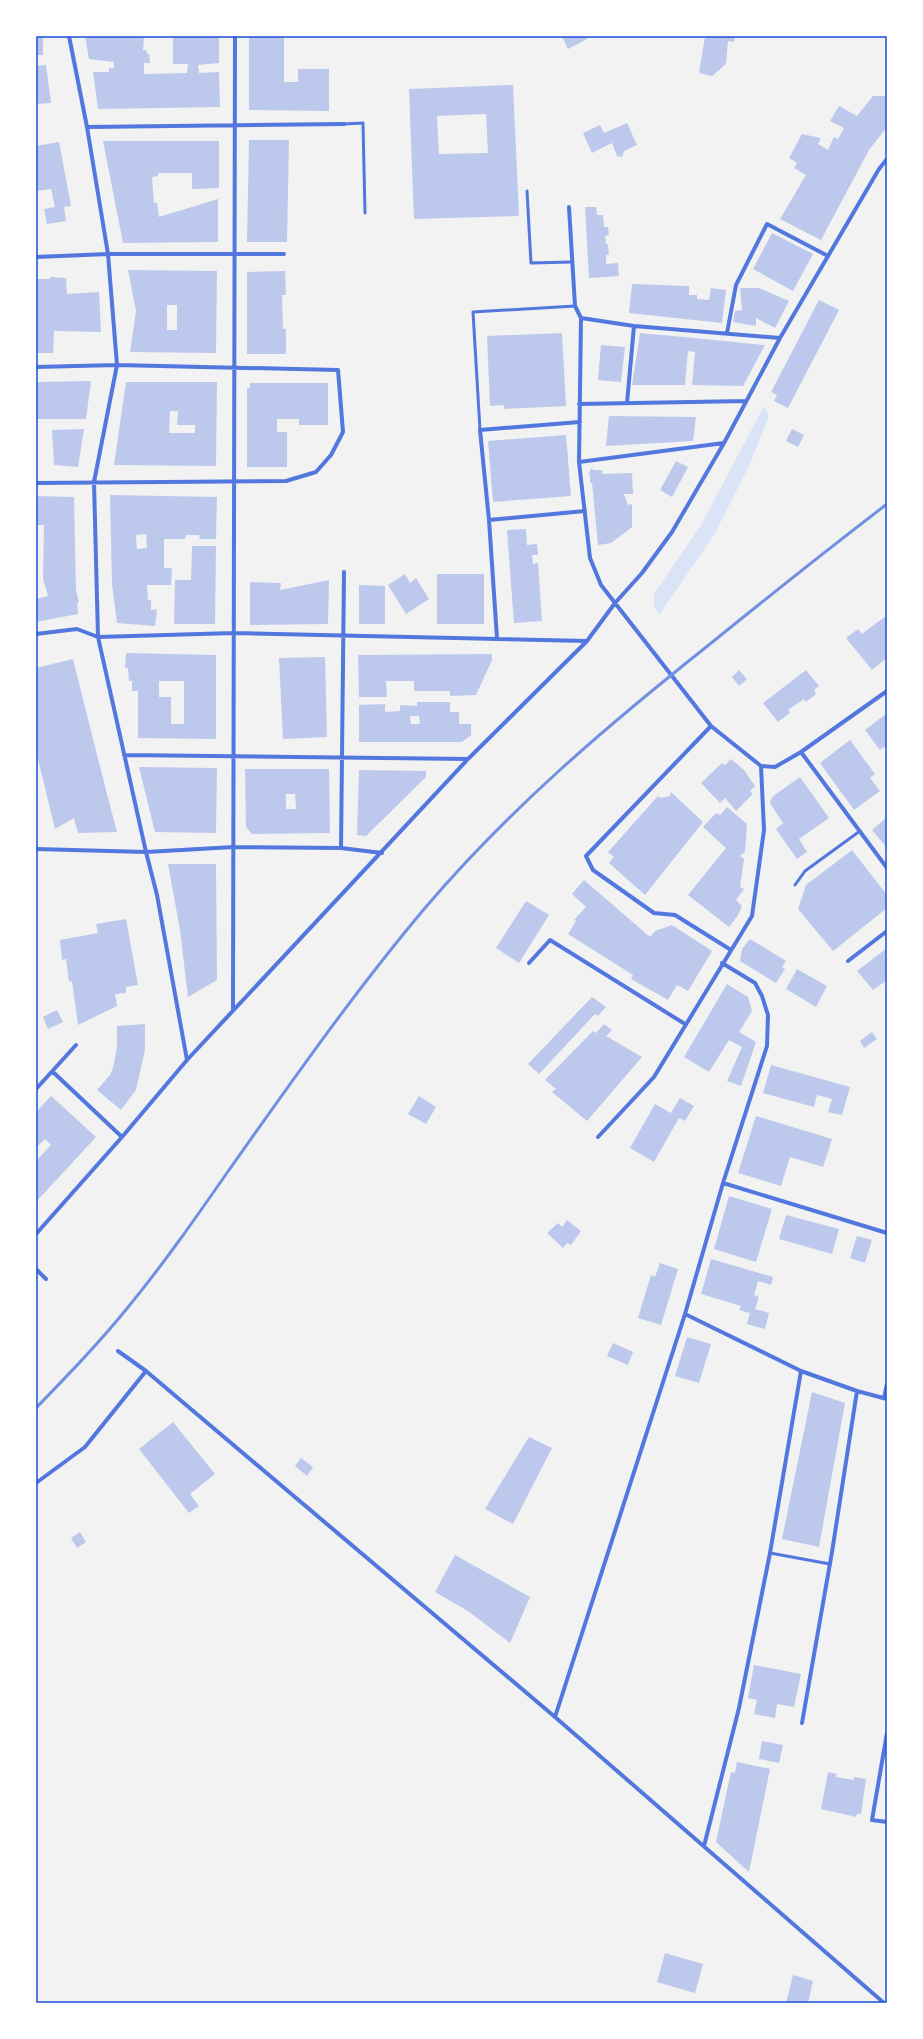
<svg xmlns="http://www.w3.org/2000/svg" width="923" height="2039" font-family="Inter,sans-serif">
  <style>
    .green { fill: #dbe4f7 }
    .building { fill: #bdc9ec; fill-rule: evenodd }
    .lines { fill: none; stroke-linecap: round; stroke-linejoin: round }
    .service { stroke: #5277de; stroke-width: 3 }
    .minor { stroke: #5277de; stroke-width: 4 }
    .rail { stroke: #7290e2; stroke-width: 3 }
    .neatline { fill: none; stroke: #1d4ed8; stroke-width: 1.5 }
  </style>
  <rect width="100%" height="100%" fill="#f2f2f2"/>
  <path class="green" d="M 764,406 L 769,416 L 750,464 L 714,535 L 659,615 L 654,606 L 654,594 L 701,525 Z"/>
  <path class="building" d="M 36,36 L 43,36 L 43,55 L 36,55 Z
    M 85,36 L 144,36 L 143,50 L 146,50 L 147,54 L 149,54 L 150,63 L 144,63 L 144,74 L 187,73 L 188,64 L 173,64 L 173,36 L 219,36 L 219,63 L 198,65 L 199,73 L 219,72 L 220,107 L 98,109 L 93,72 L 109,72 L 109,68 L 114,68 L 114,62 L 89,59 Z
    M 249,36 L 284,36 L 284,82 L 298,82 L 298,69 L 329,69 L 329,111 L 249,110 Z
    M 562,36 L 588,36 L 587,39 L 568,49 Z
    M 705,36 L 735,36 L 734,42 L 728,41 L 726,64 L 712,76 L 699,73 Z
    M 46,65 L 51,103 L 36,104 L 36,66 Z
    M 513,85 L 519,216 L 414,219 L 409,89 ZM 486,114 L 488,153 L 439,154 L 437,116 Z
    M 873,96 L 887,96 L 887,127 L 869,150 L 821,240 L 780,219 L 806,175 L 794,168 L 797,163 L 789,158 L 802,134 L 821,138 L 818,144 L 828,150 L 834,137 L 838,139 L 844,128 L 830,121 L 839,106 L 857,116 Z
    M 627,123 L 637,145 L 624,151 L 622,157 L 617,156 L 612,143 L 592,153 L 583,133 L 600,125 L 604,133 Z
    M 249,140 L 289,140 L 287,242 L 247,242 Z
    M 103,141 L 219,141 L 219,188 L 192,189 L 192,173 L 158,173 L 158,176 L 152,177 L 154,203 L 157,203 L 159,217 L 218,199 L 218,242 L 123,243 Z
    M 59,142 L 71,206 L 64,207 L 66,221 L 47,224 L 44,209 L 55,207 L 51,189 L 36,191 L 36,146 Z
    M 585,207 L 596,207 L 597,215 L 603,215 L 604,227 L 608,227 L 609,235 L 605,236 L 606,244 L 608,244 L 609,255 L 606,255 L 606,264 L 618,263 L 619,276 L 589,278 Z
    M 772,233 L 813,254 L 793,291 L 753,269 Z
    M 128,270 L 217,271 L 216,353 L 130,352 L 136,311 ZM 167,305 L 177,305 L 177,330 L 167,330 Z
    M 285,271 L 286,295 L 282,295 L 283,329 L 286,329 L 286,354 L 247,354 L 247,272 Z
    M 50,277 L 66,278 L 67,294 L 99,292 L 101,332 L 54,331 L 53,353 L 36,353 L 36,279 L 50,279 Z
    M 632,284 L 689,286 L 689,295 L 697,295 L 697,299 L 709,300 L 711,288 L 726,290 L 722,323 L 629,313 Z
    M 740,288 L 759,288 L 789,301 L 775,328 L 756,318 L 756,326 L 733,322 L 735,311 L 742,310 Z
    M 819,300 L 839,310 L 788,408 L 774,401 L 777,395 L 771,392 Z
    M 562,333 L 566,406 L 504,409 L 504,405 L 490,406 L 487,336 Z
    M 640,333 L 694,338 L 765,345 L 743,386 L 692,385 L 695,352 L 688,351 L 685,385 L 632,385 Z
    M 601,345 L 625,347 L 621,382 L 598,380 Z
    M 91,381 L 86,419 L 36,419 L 36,382 Z
    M 126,382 L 217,382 L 216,466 L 114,465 ZM 170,411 L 178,411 L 177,425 L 195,425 L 195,433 L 169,433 Z
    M 250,383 L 328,383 L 328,425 L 299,425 L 299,419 L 277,419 L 277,432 L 287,432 L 287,467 L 247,467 L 247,388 L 250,388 Z
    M 609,416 L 696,417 L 693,441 L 606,446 Z
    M 84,429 L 78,467 L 54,465 L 52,430 Z
    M 792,429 L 804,435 L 798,447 L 786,441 Z
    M 566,435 L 571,496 L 493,502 L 488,441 Z
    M 676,461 L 688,467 L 672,497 L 660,490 Z
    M 592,468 L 593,470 L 602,470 L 602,474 L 632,473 L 633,494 L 624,494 L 628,505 L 632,504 L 632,527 L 611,543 L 598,545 L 592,483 L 590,483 L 590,475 L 588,474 Z
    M 110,495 L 217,497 L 216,539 L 200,539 L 199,535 L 186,535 L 185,539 L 164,539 L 164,568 L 172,568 L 171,585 L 147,585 L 148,600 L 151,600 L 151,610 L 157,609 L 155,626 L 117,623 L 112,584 ZM 146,534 L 147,548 L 137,549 L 136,535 Z
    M 36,496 L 74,497 L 76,590 L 79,602 L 77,603 L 78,614 L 36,622 L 36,599 L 48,596 L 43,579 L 44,525 L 36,525 Z
    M 526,529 L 527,545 L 537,544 L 538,555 L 532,555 L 533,564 L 538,563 L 542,621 L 514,623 L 507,530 Z
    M 192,546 L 216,546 L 215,624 L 174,624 L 175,580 L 191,580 Z
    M 405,574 L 410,583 L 416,578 L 429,599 L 406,614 L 388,585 Z
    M 437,574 L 484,574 L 484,624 L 437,624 Z
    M 329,580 L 328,624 L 250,625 L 250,582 L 281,583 L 280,590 Z
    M 359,585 L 385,586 L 385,624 L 359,624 Z
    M 887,615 L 887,658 L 872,670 L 846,638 L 858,629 L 862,634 Z
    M 126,653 L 216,655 L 216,739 L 138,738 L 138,691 L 132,691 L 132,681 L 129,681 L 128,668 L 125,668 ZM 159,681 L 184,681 L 184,724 L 171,724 L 171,697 L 159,697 Z
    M 492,654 L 492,660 L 476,695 L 450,696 L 450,691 L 414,691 L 414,681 L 386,681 L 387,697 L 359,697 L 358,655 Z
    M 325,657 L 327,737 L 283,739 L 279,658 Z
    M 73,659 L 108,798 L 117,832 L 78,833 L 74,818 L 55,829 L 36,751 L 36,668 Z
    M 739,670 L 747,679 L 739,686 L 732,677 Z
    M 806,670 L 819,686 L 814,690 L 816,694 L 806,702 L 804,699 L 788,710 L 790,713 L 778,722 L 763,703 Z
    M 417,702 L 450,702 L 450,712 L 459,712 L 459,724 L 471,724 L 471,735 L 462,742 L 359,742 L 359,705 L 385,704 L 385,712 L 400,711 L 400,705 L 417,706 ZM 410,716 L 419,716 L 420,724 L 411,724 Z
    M 887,713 L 887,745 L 880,750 L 865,730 Z
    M 850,740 L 875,774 L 870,778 L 880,791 L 854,810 L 820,763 Z
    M 731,759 L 744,770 L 755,786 L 750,791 L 753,794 L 736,811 L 725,798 L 720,803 L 701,783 L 722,763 L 725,765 Z
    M 139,767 L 217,768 L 216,833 L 155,832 Z
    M 245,769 L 329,769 L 330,833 L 252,834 L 246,827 ZM 286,794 L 295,794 L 296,809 L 286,809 Z
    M 359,770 L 426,771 L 426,777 L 366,836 L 357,835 Z
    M 800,777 L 829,818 L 799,839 L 807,852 L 797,859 L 776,829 L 783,823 L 770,803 L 772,797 Z
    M 671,792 L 703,822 L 645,895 L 609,863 L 614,857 L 608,852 L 658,796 L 660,798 L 670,796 Z
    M 727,807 L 747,824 L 745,852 L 740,856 L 744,859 L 740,887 L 744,889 L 736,900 L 742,906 L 738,915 L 729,927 L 688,895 L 726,848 L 703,827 L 716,813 L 720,815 Z
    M 887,817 L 887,848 L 872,830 Z
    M 852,850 L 887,895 L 887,908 L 833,951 L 798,909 L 806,885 Z
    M 168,864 L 216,864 L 217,980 L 188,997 L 180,930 Z
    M 584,880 L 650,937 L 655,931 L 672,925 L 712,951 L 688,991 L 677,985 L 668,1000 L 631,979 L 633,975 L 568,934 L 576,921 L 574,920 L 586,907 L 572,894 Z
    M 526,901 L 549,915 L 519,963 L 496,948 Z
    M 126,919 L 138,985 L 126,987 L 126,993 L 115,994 L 117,1006 L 78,1025 L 72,981 L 69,982 L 66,959 L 62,960 L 60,940 L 98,933 L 96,924 Z
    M 750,939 L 786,961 L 782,967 L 785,969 L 776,983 L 740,961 L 742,949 Z
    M 887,948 L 887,980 L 873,990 L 857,971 Z
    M 797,969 L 827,986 L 816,1007 L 786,989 Z
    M 727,984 L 748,997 L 752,1011 L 739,1032 L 756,1042 L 741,1086 L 727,1081 L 742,1047 L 729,1040 L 709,1072 L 684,1057 Z
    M 592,997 L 606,1007 L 598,1016 L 595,1014 L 539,1074 L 528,1064 Z
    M 57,1010 L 63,1022 L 48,1029 L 43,1017 Z
    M 145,1024 L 145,1050 L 136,1090 L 121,1110 L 97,1090 L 110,1075 L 113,1068 L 117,1047 L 117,1026 Z
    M 604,1024 L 612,1030 L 606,1036 L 642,1057 L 587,1121 L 552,1092 L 556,1089 L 545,1080 L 593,1031 L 596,1033 Z
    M 872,1032 L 877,1039 L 864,1048 L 860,1041 Z
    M 771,1065 L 850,1087 L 842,1115 L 828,1112 L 832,1099 L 817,1095 L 814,1107 L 763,1093 Z
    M 51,1096 L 96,1137 L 36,1202 L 36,1161 L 51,1145 L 45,1139 L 36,1148 L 36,1112 Z
    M 419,1096 L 436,1107 L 426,1124 L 408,1114 Z
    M 680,1098 L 694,1106 L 685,1121 L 679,1118 L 654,1162 L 630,1148 L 655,1104 L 671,1113 Z
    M 756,1116 L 832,1139 L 823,1167 L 790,1157 L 781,1186 L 738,1173 Z
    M 729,1196 L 772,1209 L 756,1262 L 714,1249 Z
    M 786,1215 L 839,1229 L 832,1254 L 779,1239 Z
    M 567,1220 L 581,1231 L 571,1245 L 567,1243 L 563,1248 L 547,1233 L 558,1223 L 562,1227 Z
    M 857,1236 L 872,1240 L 865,1263 L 850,1258 Z
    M 711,1259 L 773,1277 L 771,1285 L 758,1281 L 754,1295 L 759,1297 L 755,1309 L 769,1313 L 765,1329 L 747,1324 L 750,1313 L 739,1310 L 741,1306 L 701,1294 Z
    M 660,1263 L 678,1269 L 661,1325 L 638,1318 L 651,1275 L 655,1277 Z
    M 687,1337 L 711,1344 L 699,1383 L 675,1376 Z
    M 613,1343 L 633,1352 L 628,1365 L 607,1356 Z
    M 812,1392 L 845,1403 L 819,1547 L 782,1539 Z
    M 173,1422 L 215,1474 L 190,1494 L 199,1506 L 189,1513 L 139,1449 Z
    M 529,1437 L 552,1448 L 513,1524 L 485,1509 Z
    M 301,1458 L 313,1467 L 307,1476 L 295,1466 Z
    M 80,1532 L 86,1542 L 77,1548 L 71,1538 Z
    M 455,1555 L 530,1597 L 510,1643 L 468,1611 L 435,1592 Z
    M 754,1665 L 801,1674 L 794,1707 L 777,1704 L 775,1718 L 754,1714 L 757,1700 L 748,1698 Z
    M 762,1741 L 783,1745 L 779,1763 L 759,1759 Z
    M 737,1762 L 770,1769 L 749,1872 L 716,1842 L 731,1772 L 735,1773 Z
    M 828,1772 L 837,1774 L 836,1777 L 854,1780 L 854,1777 L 866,1779 L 861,1814 L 857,1814 L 856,1817 L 821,1809 Z
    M 665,1953 L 703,1964 L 695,1993 L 657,1982 Z
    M 793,1975 L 813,1981 L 808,2003 L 786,2003 Z"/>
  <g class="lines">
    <path class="service" d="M 344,124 L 363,123 L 365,213
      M 527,191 L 531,263 L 572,262
      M 480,430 L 473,312 L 575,306
      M 795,885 L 805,871 L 860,831
      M 770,1553 L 830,1564"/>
    <path class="minor" d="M 69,36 L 87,127 L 108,254 L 117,365 L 94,482 L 98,637 L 146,852 L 157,895 L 187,1060
      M 87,127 L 344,124
      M 569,207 L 575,306 L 581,318 L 579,462 L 590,558 L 601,585 L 711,726 L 761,766 L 764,830 L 752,916 L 654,1077 L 598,1137
      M 36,257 L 108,254 L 284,254
      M 581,318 L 634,326 L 780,338
      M 727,333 L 736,285 L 767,224 L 828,256
      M 36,367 L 117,365 L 338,370 L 343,432 L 331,455 L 316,472 L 286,481 L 36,483
      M 627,403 L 634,326
      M 579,404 L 746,401
      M 579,462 L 724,443
      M 489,520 L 585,511
      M 36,634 L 77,629 L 98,637 L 234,633 L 587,641
      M 497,638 L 489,520 L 480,430 L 580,422
      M 711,726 L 586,856 L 593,870 L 654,913 L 675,915 L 731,950
      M 801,752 L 887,868
      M 124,755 L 468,759
      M 761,766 L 775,767 L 801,752 L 887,691
      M 341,848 L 344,572
      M 36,849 L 146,852 L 234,847 L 341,848 L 382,853
      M 848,961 L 887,931
      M 529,963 L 550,940 L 685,1024
      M 233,1009 L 235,36
      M 53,1072 L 122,1137
      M 36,1089 L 76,1045
      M 723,1183 L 887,1233
      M 36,1234 L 122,1137 L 187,1060 L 468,759 L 587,641 L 615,603 L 642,573 L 672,532 L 724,443 L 780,338 L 879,169 L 887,159
      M 36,1269 L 46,1279
      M 685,1314 L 801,1371 L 857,1391 L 887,1399
      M 118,1351 L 146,1371 L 555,1717 L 884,2003
      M 884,1398 L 887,1384
      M 36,1483 L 85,1447 L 146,1371
      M 555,1717 L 685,1314 L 723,1183 L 767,1046 L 768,1015 L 762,996 L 755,983 L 722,963
      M 802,1723 L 832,1552 L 857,1391
      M 887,1733 L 872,1820 L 887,1822
      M 704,1846 L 739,1708 L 770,1553 L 801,1371"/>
    <path class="rail" d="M 36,1408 C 68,1375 100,1342 129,1306 C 165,1262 197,1216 229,1170 C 292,1081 355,991 425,908 C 509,809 608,725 710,644 C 768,597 827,550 887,504"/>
  </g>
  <rect width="923" height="2039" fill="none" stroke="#ffffff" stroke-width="74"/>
  <rect x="37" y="37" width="849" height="1965" class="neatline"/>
</svg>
